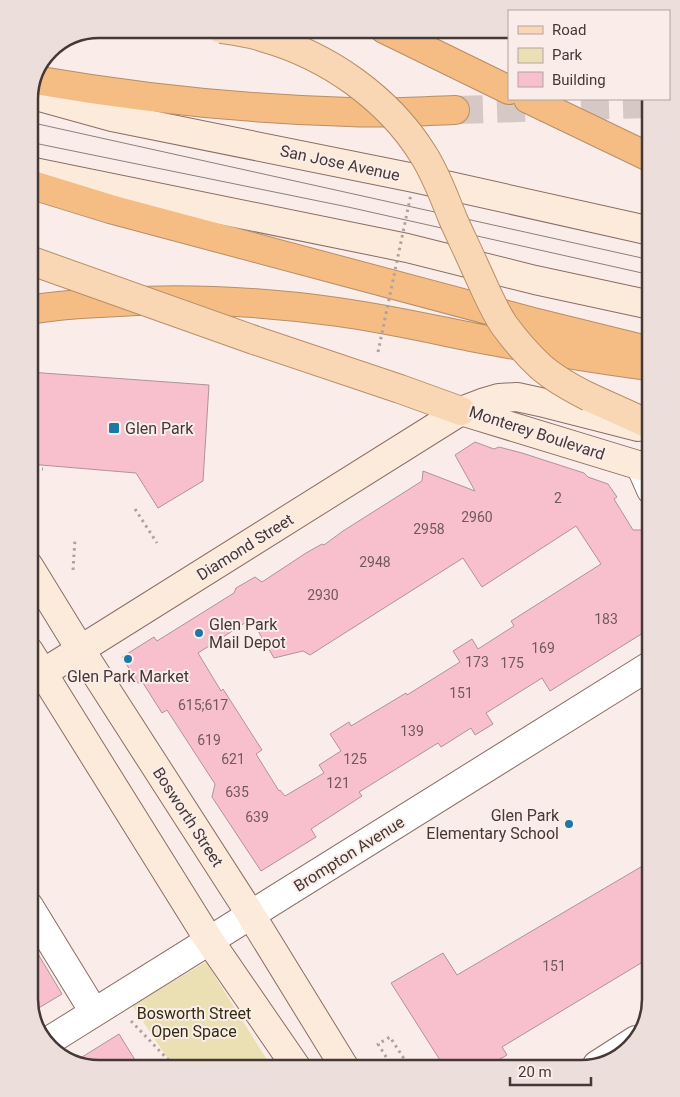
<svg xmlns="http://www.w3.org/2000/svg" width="680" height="1097" font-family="Roboto,sans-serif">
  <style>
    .green { fill: #eae0b3 }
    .building { fill: #f8bfcd; stroke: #b19299; fill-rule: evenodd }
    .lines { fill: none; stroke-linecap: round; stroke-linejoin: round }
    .motorway-tunnel { stroke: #d6c9c5; stroke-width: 28; stroke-dasharray: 28 14; stroke-linecap: butt }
    .minor-casing { stroke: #8a6d66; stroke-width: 30 }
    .secondary-casing { stroke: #8a6d66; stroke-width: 30 }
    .primary-casing { stroke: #b78e68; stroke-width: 30 }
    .motorway-casing { stroke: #b78e68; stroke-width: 30 }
    .path { stroke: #afa29e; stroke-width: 3; stroke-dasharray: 2.5 4; stroke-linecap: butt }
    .minor { stroke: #fff; stroke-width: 28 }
    .secondary { stroke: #fcebda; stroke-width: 28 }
    .primary { stroke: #f9d7b5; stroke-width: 28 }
    .motorway { stroke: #f5bc84; stroke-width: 28 }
    .tram { stroke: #8c7f7c; stroke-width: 1 }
    .primary-bridge-casing { stroke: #b78e68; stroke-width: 30; stroke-linecap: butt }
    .path-bridge { stroke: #afa29e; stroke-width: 3; stroke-dasharray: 2.5 4; stroke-linecap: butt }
    .primary-bridge { stroke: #f9d7b5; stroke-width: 28 }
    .poi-dot { fill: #1d78a6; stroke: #faede9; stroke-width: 2 }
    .labels { text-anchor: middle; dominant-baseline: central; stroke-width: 4; stroke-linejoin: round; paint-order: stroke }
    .number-label { font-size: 14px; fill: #725a5b }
    .street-label { font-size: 16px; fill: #453835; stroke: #faede9 }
    .poi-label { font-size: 16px; fill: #453835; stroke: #faede9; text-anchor: start }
    .park-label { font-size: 16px; fill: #322c0e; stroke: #faede9 }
    .rim { fill: none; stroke: #453835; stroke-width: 2.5 }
  </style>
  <rect width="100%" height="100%" fill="#faede9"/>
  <path class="green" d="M 206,962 L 272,1068 L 174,1068 L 132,1005 Z"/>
  <path class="building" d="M 29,372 L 209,385 L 203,481 L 158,508 L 136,473 L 29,464 Z
    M 475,442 L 494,449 L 499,447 L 522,453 L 584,473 L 588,477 L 608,484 L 617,497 L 614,499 L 633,530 L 649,530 L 642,543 L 651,558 L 651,628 L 550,691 L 542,678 L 486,713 L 493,724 L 475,735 L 471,728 L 441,747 L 438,743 L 359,792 L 362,796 L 311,829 L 316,837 L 261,871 L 212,797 L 215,784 L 167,710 L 162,713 L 143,683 L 138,683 L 122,657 L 154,637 L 157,641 L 234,593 L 236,588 L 255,577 L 262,582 L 306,553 L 322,544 L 324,545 L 343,531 L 422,481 L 423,471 L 475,491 L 455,455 ZM 576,526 L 601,564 L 511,621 L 514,626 L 478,649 L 472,639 L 453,651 L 460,662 L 407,695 L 406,693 L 351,726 L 349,722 L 330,734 L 341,751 L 319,765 L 324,773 L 285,796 L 280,790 L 279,791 L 256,754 L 262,750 L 223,689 L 221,691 L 198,653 L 251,619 L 274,658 L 303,651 L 310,655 L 463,558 L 482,587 Z
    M 651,861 L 651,957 L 502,1047 L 507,1055 L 485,1068 L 445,1068 L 391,983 L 443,953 L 457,975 Z
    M 29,939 L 62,994 L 32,1012 L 29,999 Z
    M 119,1034 L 140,1068 L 94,1068 L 74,1062 Z"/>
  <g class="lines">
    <path class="motorway-tunnel" d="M 455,110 L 651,104"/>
    <g class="minor-casing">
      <path id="minor" d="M 640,465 L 651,490
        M 29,906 L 94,1012
        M 47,1042 L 651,665
        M 597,1065 L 636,1040"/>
    </g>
    <g class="secondary-casing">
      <path id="secondary" d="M 29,94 L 112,117 L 414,178 L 651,231
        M 29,171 L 407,248 L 535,280 L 651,305
        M 461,411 L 651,469
        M 29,566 L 80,649 L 251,915 L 345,1068
        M 29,651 L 209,940 L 297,1068
        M 43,673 L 461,411 L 482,403 L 499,398 L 517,397 L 540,402 L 638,427"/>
    </g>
    <g class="primary-casing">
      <path id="primary" d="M 254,340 L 400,389 L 461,411
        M 589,397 L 651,425"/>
    </g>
    <g class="motorway-casing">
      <path id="motorway" d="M 384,29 L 509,90
        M 35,80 C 139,98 244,109 349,112 C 384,114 420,111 455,110
        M 528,99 L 651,158
        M 29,184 L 110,209 L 533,322 L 651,351
        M 29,310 C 52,306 76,304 100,303 C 179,297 259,301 338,312 C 382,318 427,328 471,337 C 529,348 588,358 647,366"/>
    </g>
    <path class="path" d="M 29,468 L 43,469
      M 135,509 L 157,543
      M 73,570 L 75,539
      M 131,1021 L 176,1068
      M 393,1068 L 378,1044 L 390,1037 L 410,1068"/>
    <use href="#minor" class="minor"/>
    <use href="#secondary" class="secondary"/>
    <use href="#primary" class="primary"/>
    <use href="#motorway" class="motorway"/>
    <path class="tram" d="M 29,122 L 651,260
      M 29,142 L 348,207 L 651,275"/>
    <g class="primary-bridge-casing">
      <path id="primary-bridge" d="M 221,29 C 235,31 251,33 265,38 C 328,56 388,98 423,154 C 436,174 444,197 453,219 C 460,235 468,251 475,267 C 484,286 492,307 504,325 C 515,340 528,355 541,367 C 556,380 573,389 589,397
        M 29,260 L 254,340"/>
    </g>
    <path class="path-bridge" d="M 378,352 L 411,194"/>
    <use href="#primary-bridge" class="primary-bridge"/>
  </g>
  <g class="poi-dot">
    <rect x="108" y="422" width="12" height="12" rx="2.5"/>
    <circle cx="199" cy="633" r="5"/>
    <circle cx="128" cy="659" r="5"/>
    <circle cx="569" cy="824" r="5"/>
  </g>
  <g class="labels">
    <g class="number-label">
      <text x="558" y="498">2</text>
      <text x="477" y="517">2960</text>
      <text x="429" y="529">2958</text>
      <text x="375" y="562">2948</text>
      <text x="323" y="595">2930</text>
      <text x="606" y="619">183</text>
      <text x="543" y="648">169</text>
      <text x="477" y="662">173</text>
      <text x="512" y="663">175</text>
      <text x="461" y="693">151</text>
      <text x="203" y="705">615;617</text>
      <text x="412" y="731">139</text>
      <text x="209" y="740">619</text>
      <text x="233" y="759">621</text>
      <text x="355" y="759">125</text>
      <text x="338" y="783">121</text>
      <text x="237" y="792">635</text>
      <text x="257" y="817">639</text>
      <text x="554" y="966">151</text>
    </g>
    <g class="street-label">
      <text transform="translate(340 163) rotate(12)">San Jose Avenue</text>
      <text transform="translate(537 433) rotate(18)">Monterey Boulevard</text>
      <text transform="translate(245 547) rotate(-32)">Diamond Street</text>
      <text transform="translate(188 817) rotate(57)">Bosworth Street</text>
      <text transform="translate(349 854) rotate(-32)">Brompton Avenue</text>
    </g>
    <g class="poi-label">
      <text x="125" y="428">Glen Park</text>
      <text x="209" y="624">Glen Park<tspan x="209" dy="18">Mail Depot</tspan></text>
      <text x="128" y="676" text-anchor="middle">Glen Park Market</text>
      <text x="559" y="815" text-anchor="end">Glen Park<tspan x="559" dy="18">Elementary School</tspan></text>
    </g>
    <g class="park-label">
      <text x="194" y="1013">Bosworth Street<tspan x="194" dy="18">Open Space</tspan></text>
    </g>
  </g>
  <path d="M0 0H680V1097H0ZM99 38H581A61 61 0 0 1 642 99V999A61 61 0 0 1 581 1060H99A61 61 0 0 1 38 999V99A61 61 0 0 1 99 38Z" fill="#ecdfdb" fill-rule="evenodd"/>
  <path class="rim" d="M99 38H581A61 61 0 0 1 642 99V999A61 61 0 0 1 581 1060H99A61 61 0 0 1 38 999V99A61 61 0 0 1 99 38Z"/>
  <rect x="508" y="10" width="162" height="90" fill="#faede9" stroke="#b2a5a1"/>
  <rect x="518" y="26" width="25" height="8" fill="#f9d7b5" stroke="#b2a5a1"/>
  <text x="552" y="35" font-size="15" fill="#453835">Road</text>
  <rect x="518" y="48" width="25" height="15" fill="#eae0b3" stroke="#b2a5a1"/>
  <text x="552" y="60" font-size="15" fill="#453835">Park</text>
  <rect x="518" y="72" width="25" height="15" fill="#f8bfcd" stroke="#b2a5a1"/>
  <text x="552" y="85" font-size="15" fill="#453835">Building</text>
  <path d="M510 1077v8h81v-8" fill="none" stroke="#453835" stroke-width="2.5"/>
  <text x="518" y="1077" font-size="15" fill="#453835" stroke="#faede9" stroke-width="4" paint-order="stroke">20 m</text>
</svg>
